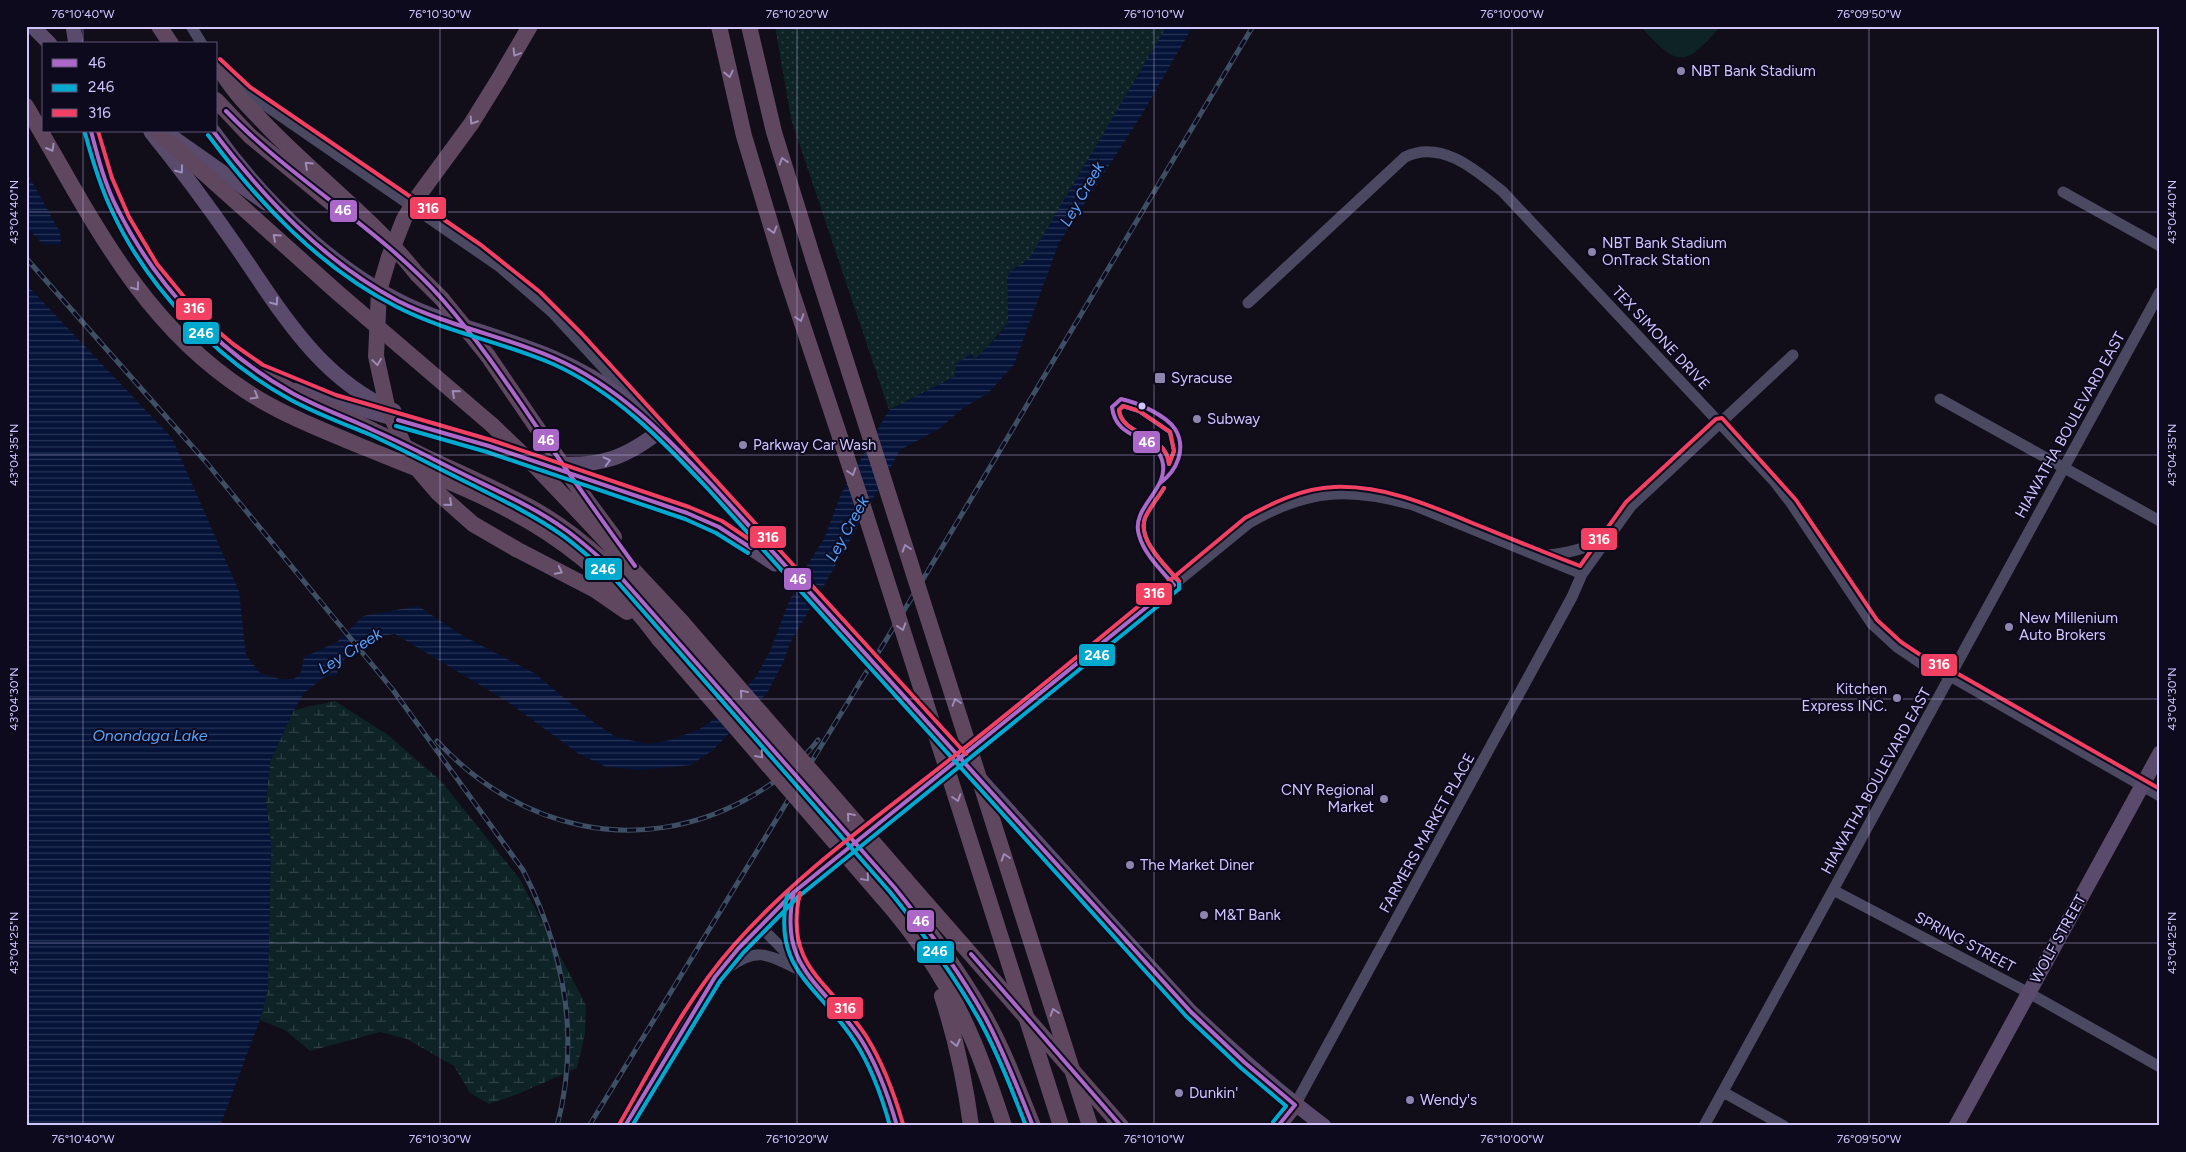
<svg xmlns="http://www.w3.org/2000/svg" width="2186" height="1152" font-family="Figtree,sans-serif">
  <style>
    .grass { fill: url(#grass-dots) }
    .wetland { fill: url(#wetland-marsh) }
    .pitch { fill: #0d2325 }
    .water { fill: url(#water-rules) }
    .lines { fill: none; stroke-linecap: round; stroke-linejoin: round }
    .minor { stroke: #4b4862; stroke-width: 11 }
    .major { stroke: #5a4a6c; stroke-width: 15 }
    .highway { stroke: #5f4760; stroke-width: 16 }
    .rail-casing { stroke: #3e4f64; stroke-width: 5 }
    .rail { stroke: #0e0a1d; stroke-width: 3; stroke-dasharray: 9; stroke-linecap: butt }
    .highway-bridge { stroke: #5f4760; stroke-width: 16 }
    .bus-1-casing { stroke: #0e0a1d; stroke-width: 8 }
    .bus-2-casing { stroke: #0e0a1d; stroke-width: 8 }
    .bus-3-casing { stroke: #0e0a1d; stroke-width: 8 }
    .bus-1 { stroke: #ac68c9; stroke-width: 4 }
    .bus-2 { stroke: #00a9ce; stroke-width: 4 }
    .bus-3 { stroke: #f24062; stroke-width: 4 }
    .oneway { stroke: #9d8cb7 }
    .oneway2 { stroke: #9b8ebd }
    .ticks { fill: none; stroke: #d0c5ff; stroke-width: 1; stroke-opacity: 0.45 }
    .poi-dot { fill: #8d85ae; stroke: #0e0a1d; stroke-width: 2 }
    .bus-dot { fill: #d0c5ff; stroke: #0e0a1d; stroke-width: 2 }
    .labels { text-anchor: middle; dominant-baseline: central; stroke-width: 4; stroke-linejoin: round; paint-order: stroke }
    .poi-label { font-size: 15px; fill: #d0c5ff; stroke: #0e0a1d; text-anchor: start }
    .street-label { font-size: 15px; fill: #d0c5ff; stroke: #0e0a1d }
    .water-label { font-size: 16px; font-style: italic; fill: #53a3ff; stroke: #0e0a1d }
    .line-badge { stroke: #0e0a1d; stroke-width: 2 }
    .badge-label { font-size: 14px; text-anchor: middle; font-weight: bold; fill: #fff }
    .neatline { fill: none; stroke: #d0c5ff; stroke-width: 2 }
    .ticks-label { font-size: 12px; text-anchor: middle; fill: #d0c5ff }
  </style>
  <defs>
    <pattern id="grass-dots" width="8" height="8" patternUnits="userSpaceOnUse" patternTransform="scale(1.25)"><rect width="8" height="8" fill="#0d2325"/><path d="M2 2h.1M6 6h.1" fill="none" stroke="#2f4146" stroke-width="1.8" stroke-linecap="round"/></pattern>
    <pattern id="wetland-marsh" width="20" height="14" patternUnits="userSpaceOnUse" patternTransform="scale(1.25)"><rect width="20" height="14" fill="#0d2325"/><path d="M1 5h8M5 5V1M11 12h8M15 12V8" fill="none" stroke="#2f4146"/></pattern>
    <pattern id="water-rules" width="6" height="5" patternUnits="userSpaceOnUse" patternTransform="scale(1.25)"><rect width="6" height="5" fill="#051338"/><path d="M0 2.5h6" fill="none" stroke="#283456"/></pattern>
  </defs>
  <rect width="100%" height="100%" fill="#110e19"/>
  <path class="grass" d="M 775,26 L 1167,26 L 1029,260 L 1010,271 L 1008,323 L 982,353 L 974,360 L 972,354 L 954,377 L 889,410 L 791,119 Z"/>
  <path class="wetland" d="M 335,701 L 388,735 L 441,781 L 519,878 L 586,1005 L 585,1033 L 577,1068 L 518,1094 L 489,1104 L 470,1093 L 454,1066 L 407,1039 L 380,1032 L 310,1051 L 285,1030 L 260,1020 L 268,988 L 271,843 L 266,802 L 270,762 L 294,710 Z"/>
  <path class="pitch" d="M 1640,26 L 1721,26 C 1683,69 1678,67 1640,26 Z"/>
  <path class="water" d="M 1167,26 L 1193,26 L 1141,116 L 1059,243 L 1014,365 L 988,393 L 959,411 L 942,427 L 900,450 L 847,546 L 790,643 L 783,663 L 767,693 L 713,750 L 691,765 L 643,770 L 606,767 L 579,754 L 505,700 L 395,634 C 382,635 356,644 348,654 C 343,660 339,669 336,675 L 323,678 L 304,693 L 294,710 L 270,762 L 266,802 L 271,843 L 268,988 L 260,1020 L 220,1126 L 26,1126 L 26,284 L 172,438 L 239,591 L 246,655 L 260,673 L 280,679 L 294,679 L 301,672 L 304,657 L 337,642 L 363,616 L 418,606 L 463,636 L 534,673 L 592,721 L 616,737 L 648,744 L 671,740 L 698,730 L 716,718 L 756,677 L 771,649 L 788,604 L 806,567 L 824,539 L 841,494 L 889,410 L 954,377 L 956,364 L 972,353 L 974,360 L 999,335 L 1008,323 L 1007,279 L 1010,271 L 1029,259 Z
    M 26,171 L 60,232 L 61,245 L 43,244 L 26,227 Z"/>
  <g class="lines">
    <path class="minor" d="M 191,26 L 202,44
      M 236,83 L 246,92 L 500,267 L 552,312 L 636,403
      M 2063,192 L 2160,246
      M 1248,303 L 1405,157 C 1441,139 1476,170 1503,192 L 1774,481 L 1791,503 L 1872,624 L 1897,647 L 1922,664 L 1950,676 L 2160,796
      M 1940,399 L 2160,521
      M 1540,556 C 1564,554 1584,550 1606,539
      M 965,755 L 1249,523 C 1307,489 1349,487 1413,505 L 1582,574
      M 860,837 L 952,765
      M 1833,890 L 2029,993 L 2160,1067
      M 794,892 C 788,926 789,934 803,967
      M 760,926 C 807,974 859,1023 885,1085 C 891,1098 893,1112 897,1126
      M 728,968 C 755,948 767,953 795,968
      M 1723,1092 L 1784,1126
      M 1295,1105 L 1572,597 L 1582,574 L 1631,506 L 1793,355
      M 625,1126 L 715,977 L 738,949 L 794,892 L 848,847
      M 1704,1126 L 2160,292"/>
    <path class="major" d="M 32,26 L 50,44
      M 73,26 L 76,44
      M 91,131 C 109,220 187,338 271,377
      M 213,131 C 265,204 346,284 431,315 C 496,339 566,353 621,397 C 686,449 740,519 798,580 C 931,722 1059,869 1191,1012 C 1234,1053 1277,1091 1324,1126
      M 151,132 C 181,169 209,207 236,246 C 281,311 318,378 394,411
      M 172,137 L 266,203
      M 299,389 L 334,401 L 489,446 L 687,513 L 719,527 L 775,564
      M 558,464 C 602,466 625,458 660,431
      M 1956,1126 L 2160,753"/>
    <path class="highway" d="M 159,26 L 171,44
      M 719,26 L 744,136 L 785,272
      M 749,26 L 774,132 L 813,258
      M 217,64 C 231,90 250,108 270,129 C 318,178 374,220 417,274
      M 499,79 L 530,26
      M 216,100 L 250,136 L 340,210
      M 26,106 C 89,213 139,322 246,391 C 281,414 320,429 358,445 C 416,469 477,490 530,522 C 581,552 624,592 659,639
      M 157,131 L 338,293 L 492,425
      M 488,356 L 548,444
      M 260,371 C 296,397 335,412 374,431 C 394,440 412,451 432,460 C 464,475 496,489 528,506 C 584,536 628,583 670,630
      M 585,498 L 614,537
      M 578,511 L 681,621
      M 516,549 L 595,590 L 627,612
      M 905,879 L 1121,1126
      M 895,888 C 928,929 959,971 985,1017 C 1004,1051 1018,1089 1033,1126
      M 883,898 C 919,939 950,987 971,1036 C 984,1065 994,1096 1004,1126
      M 942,996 C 956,1039 965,1081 971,1126
      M 1278,1126 L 1295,1105"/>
    <g class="rail-casing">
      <path id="rail" d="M 26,258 L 206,462 L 393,690 L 523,870 C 564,951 581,1036 557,1126
        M 437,741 C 518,829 637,858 745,800 C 774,784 798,766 818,740
        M 589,1126 L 922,581 L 1253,26"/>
    </g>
    <use href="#rail" class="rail"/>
    <path class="highway-bridge" d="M 499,79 L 471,124 L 416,199 L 404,219 L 389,257 L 379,291 L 376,356 L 387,406 L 405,448 L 420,472 L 438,493 L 473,524 L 516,549
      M 813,258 L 1090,1126
      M 785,272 L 861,500 L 1061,1126
      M 417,274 L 442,299 L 488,356
      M 492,425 L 537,468 L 578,511
      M 548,444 L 585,498
      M 681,621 L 905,879
      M 670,630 L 895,888
      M 659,639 L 883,898"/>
    <g class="bus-1-casing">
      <path id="bus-1" d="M 226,111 C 292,180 379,228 442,299 C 479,341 510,388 541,433 C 572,478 603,522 635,566
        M 91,131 C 98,158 105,185 118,210 C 156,286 218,351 292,393 C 319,408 348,418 375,431 C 403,443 429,457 457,471 C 493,489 533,506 566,530 C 584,543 601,559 618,574 L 895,888 C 928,929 959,971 985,1017 C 1004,1052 1018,1089 1033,1126
        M 213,131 C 264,198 323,261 398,301 C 448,326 504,336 554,358 C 618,386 665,435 712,485 L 1191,1012 L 1244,1062 L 1295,1105 L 1278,1126
        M 398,420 L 489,446 L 687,513 L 719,527 L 751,548
        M 794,892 C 777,968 823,983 860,1038 C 877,1064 888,1095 897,1126
        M 971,954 L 1121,1126
        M 625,1126 L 715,977 L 738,949 L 794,892 L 1174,585 C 1161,570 1144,554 1139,535 C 1130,507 1171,489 1162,460 C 1154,433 1116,442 1112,407 L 1121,399 C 1136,402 1166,415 1175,429 C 1187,448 1177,471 1160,483"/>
    </g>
    <g class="bus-2-casing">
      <path id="bus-2" d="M 85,133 C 92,159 100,186 112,211 C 148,289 216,359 291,400 C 317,414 344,424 371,435 C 403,450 434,466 466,482 C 498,498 532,514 562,535 C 580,548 597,564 614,578 L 890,892 C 923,933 954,975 980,1021 C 998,1054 1012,1090 1026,1126
        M 208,135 C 259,203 320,268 397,307 C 446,332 502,342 553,364 C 615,392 662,440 708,489 L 1186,1016 L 1240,1067 L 1286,1106 L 1273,1122
        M 1123,406 L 1139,411 L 1170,432 L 1174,451 L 1169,464 C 1166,432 1122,437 1119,410 Z
        M 396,426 L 487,452 L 685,519 L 716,533 L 748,553
        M 788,891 C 770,971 818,984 855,1042 C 872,1068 882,1097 890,1126
        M 632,1126 L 720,981 L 743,953 L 798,897 L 1179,589 L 1179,582 C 1167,567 1137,540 1145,518 C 1149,508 1158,498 1164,488"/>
    </g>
    <g class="bus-3-casing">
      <path id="bus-3" d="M 220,59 L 250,87 L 481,245 L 540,292 L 582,334 L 966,754
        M 98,131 L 112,178 L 129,217 L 157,264 L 199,315 L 233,344 L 263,365 L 336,395 L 491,440 L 689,507 L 722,521 L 753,542
        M 1123,406 L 1139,411 L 1170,432 L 1174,451 L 1169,464 C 1166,432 1122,437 1119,410 Z
        M 1164,488 C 1158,498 1150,507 1145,518 C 1137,540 1166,566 1179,581
        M 800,893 C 783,968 831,982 866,1036 C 883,1063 894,1093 903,1124
        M 620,1123 C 655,1062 687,998 734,945 C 799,871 882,814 958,753 C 1055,676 1150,597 1245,518 C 1272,503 1303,488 1334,487 C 1382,485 1427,504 1470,522 C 1507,537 1543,552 1580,566 L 1626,502 L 1716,419 L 1722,418 L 1796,500 L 1877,620 L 1901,642 L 1925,658 L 1953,671 L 2160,789"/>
    </g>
    <use href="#bus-1" class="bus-1"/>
    <use href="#bus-2" class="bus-2"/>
    <use href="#bus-3" class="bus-3"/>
  </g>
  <defs><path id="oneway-chevron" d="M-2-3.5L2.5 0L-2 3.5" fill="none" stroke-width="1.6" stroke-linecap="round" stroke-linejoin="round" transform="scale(1.25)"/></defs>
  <g class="oneway">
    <use href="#oneway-chevron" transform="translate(516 53) rotate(121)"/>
    <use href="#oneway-chevron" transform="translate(729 74) rotate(77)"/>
    <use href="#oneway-chevron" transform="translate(473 121) rotate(123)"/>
    <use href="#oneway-chevron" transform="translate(51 148) rotate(60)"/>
    <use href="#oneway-chevron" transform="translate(783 161) rotate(-107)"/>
    <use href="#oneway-chevron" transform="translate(308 165) rotate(-137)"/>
    <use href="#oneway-chevron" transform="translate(773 230) rotate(73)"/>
    <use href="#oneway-chevron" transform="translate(276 237) rotate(-138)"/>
    <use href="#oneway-chevron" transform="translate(136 287) rotate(53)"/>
    <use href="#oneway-chevron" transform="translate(800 318) rotate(72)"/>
    <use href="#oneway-chevron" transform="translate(377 362) rotate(82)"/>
    <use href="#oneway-chevron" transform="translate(455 393) rotate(-139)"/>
    <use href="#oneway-chevron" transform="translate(255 396) rotate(30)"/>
    <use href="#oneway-chevron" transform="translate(852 472) rotate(72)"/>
    <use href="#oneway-chevron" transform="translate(449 503) rotate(41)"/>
    <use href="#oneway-chevron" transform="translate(906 548) rotate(-108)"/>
    <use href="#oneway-chevron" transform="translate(559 571) rotate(27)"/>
    <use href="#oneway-chevron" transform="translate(902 627) rotate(72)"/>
    <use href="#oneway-chevron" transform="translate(743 693) rotate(-131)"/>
    <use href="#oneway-chevron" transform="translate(956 702) rotate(-108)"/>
    <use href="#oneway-chevron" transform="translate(760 755) rotate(49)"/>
    <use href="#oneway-chevron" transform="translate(957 798) rotate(72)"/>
    <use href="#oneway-chevron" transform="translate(850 816) rotate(-131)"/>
    <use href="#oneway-chevron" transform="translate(1005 857) rotate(-108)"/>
    <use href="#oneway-chevron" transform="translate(866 878) rotate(49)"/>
    <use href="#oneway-chevron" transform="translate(1054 1012) rotate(-108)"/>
    <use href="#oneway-chevron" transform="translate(956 1043) rotate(77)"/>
  </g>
  <g class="oneway2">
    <use href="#oneway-chevron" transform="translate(180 170) rotate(53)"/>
    <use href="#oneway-chevron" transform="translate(275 302) rotate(55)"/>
    <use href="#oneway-chevron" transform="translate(607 461) rotate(-14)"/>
  </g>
  <path class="ticks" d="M 83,26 L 83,44M 440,26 L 440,1126M 797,26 L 797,1126M 1154,26 L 1154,1126M 1512,26 L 1512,1126M 1869,26 L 1869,1126M 83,131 L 83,1126M 26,212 L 2160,212M 26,455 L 2160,455M 26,699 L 2160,699M 26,943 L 2160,943"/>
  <g class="poi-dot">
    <circle cx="1681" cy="71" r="5"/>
    <circle cx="1592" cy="252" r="5"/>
    <rect x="1154" y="372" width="12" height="12" rx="2.5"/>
    <circle cx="1197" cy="419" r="5"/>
    <circle cx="743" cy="445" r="5"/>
    <circle cx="2009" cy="627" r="5"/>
    <circle cx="1897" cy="698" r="5"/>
    <circle cx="1384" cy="799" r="5"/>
    <circle cx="1130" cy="865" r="5"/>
    <circle cx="1204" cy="915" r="5"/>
    <circle cx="1179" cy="1093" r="5"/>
    <circle cx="1410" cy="1100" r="5"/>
  </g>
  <circle class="bus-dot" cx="1142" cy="406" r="4.5"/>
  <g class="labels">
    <g class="poi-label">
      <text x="1691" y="71">NBT Bank Stadium</text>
      <text x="1602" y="243">NBT Bank Stadium<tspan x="1602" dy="17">OnTrack Station</tspan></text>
      <text x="1171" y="378">Syracuse</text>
      <text x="1207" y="419">Subway</text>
      <text x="753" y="445">Parkway Car Wash</text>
      <text x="2019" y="618">New Millenium<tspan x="2019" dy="17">Auto Brokers</tspan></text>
      <text x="1887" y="689" text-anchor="end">Kitchen<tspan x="1887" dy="17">Express INC.</tspan></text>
      <text x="1374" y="790" text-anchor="end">CNY Regional<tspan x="1374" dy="17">Market</tspan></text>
      <text x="1140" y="865">The Market Diner</text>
      <text x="1214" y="915">M&amp;T Bank</text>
      <text x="1189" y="1093">Dunkin'</text>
      <text x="1420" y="1100">Wendy's</text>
    </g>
    <g class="street-label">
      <text transform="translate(1661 338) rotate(47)">TEX SIMONE DRIVE</text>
      <text transform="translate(2070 425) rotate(-61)">HIAWATHA BOULEVARD EAST</text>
      <text transform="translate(1876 781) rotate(-61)">HIAWATHA BOULEVARD EAST</text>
      <text transform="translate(1427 833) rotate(-61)">FARMERS MARKET PLACE</text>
      <text transform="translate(2058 939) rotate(-61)">WOLF STREET</text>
      <text transform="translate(1965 942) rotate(28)">SPRING STREET</text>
    </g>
    <g class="water-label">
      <text transform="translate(1082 194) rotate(-60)">Ley Creek</text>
      <text transform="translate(847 529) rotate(-61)">Ley Creek</text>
      <text transform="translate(350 651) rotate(-32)">Ley Creek</text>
      <text x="150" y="735">Onondaga Lake</text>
    </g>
  </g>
  <g class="line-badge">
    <rect x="409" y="196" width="38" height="24" rx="5" fill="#f24062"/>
    <rect x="329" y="199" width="29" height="24" rx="5" fill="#ac68c9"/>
    <rect x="175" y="297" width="38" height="24" rx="5" fill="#f24062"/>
    <rect x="182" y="321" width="38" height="24" rx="5" fill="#00a9ce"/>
    <rect x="532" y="428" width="28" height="24" rx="5" fill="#ac68c9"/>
    <rect x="1132" y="430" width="29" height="24" rx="5" fill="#ac68c9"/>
    <rect x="749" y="525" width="38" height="24" rx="5" fill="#f24062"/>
    <rect x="1580" y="527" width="38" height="24" rx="5" fill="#f24062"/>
    <rect x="584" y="557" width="39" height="24" rx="5" fill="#00a9ce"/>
    <rect x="783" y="567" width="29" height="24" rx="5" fill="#ac68c9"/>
    <rect x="1135" y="582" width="38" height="24" rx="5" fill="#f24062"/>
    <rect x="1078" y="643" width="38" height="24" rx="5" fill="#00a9ce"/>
    <rect x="1920" y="653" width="38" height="24" rx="5" fill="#f24062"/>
    <rect x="906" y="909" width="29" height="24" rx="5" fill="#ac68c9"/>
    <rect x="916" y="940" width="39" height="24" rx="5" fill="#00a9ce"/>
    <rect x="826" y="996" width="38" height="24" rx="5" fill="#f24062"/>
  </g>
  <g class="badge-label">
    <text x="428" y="213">316</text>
    <text x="343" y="215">46</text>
    <text x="194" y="313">316</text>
    <text x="201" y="338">246</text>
    <text x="546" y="445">46</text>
    <text x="1147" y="447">46</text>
    <text x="768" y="542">316</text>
    <text x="1599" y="544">316</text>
    <text x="603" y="574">246</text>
    <text x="798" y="584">46</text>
    <text x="1154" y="598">316</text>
    <text x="1097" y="660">246</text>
    <text x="1939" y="669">316</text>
    <text x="921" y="926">46</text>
    <text x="935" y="956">246</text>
    <text x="845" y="1013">316</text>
  </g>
  <rect width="2186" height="1152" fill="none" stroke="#0e0a1d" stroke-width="55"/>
  <rect x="42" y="42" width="175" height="90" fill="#0e0a1d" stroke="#5c5577"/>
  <rect x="52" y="59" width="25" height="8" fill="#ac68c9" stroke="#5c5577"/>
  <text x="88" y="68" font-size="15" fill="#d0c5ff">46</text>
  <rect x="52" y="84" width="25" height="8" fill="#00a9ce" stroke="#5c5577"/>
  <text x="88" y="92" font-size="15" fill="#d0c5ff">246</text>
  <rect x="52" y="109" width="25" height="8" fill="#f24062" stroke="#5c5577"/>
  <text x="88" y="118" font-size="15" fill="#d0c5ff">316</text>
  <rect x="28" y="28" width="2130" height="1096" class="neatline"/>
  <g class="ticks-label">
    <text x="83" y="18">76°10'40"W</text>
    <text x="440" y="18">76°10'30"W</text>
    <text x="797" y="18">76°10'20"W</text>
    <text x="1154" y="18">76°10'10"W</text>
    <text x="1512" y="18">76°10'00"W</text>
    <text x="1869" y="18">76°09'50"W</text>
    <text transform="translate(14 212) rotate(-90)" y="4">43°04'40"N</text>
    <text transform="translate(2172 212) rotate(-90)" y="4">43°04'40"N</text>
    <text transform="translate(14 455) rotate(-90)" y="4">43°04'35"N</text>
    <text transform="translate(2172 455) rotate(-90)" y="4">43°04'35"N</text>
    <text transform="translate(14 699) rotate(-90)" y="4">43°04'30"N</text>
    <text transform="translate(2172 699) rotate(-90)" y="4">43°04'30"N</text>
    <text transform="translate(14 943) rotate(-90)" y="4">43°04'25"N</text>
    <text transform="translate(2172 943) rotate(-90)" y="4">43°04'25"N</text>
    <text x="83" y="1143">76°10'40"W</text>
    <text x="440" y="1143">76°10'30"W</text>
    <text x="797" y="1143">76°10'20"W</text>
    <text x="1154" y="1143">76°10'10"W</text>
    <text x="1512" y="1143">76°10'00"W</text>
    <text x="1869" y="1143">76°09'50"W</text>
  </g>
</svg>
